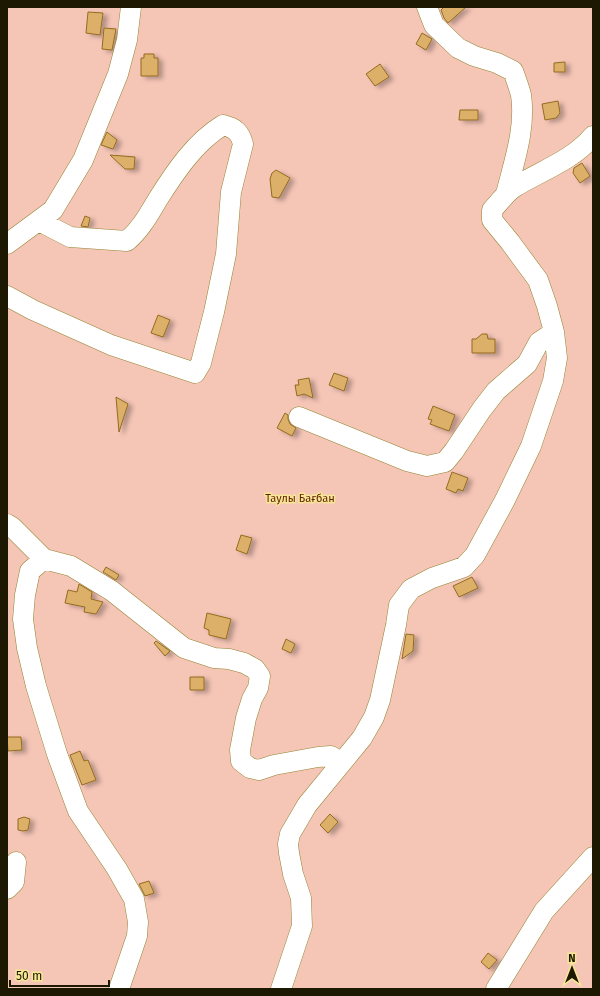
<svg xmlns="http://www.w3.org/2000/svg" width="600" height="996" font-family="'Fira Sans',sans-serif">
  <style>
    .green { fill: #f5c5b6 }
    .building { fill: #dcb069; stroke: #946b1f; filter: url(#shadow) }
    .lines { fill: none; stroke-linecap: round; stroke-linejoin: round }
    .minor-casing { stroke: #948432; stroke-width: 21 }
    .minor { stroke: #fff; stroke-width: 20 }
    .labels { text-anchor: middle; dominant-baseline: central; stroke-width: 3; stroke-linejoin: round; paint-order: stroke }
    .park-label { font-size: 11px; fill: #611e06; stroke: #f7e795 }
  </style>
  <defs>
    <filter id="shadow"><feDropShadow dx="4.5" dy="2.5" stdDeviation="2" flood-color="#0004"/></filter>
  </defs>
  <rect width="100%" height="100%" fill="#f7e795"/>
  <path class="green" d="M 7,7 L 593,7 L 593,989 L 7,989 Z"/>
  <path class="building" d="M 444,7 L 466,7 L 448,23 L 444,18 L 441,10 Z
    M 88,12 L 103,13 L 100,35 L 86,33 Z
    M 104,28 L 116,29 L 112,50 L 102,49 Z
    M 422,33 L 432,39 L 426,50 L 416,44 Z
    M 144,54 L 154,54 L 154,58 L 158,58 L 158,76 L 141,76 L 141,58 L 144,58 Z
    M 565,62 L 565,72 L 554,72 L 554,63 Z
    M 380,64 L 389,77 L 375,86 L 366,74 Z
    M 558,101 L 560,113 L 556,118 L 545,120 L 542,104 Z
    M 460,110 L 478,110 L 478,120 L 459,120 Z
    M 107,132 L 117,140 L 113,149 L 101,145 Z
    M 110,155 L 135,157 L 134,169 L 125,169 Z
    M 582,163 L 590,176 L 580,183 L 573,173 L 574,168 Z
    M 276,170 L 290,178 L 279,198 L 272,197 L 270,179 L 272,173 Z
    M 85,216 L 90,218 L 88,227 L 81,226 Z
    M 158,315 L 170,320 L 163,337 L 151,333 Z
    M 482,334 L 487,334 L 488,339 L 495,339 L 495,353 L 472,353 L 472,339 L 476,339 Z
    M 334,373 L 348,378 L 344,391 L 329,385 Z
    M 309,378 L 313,398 L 304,394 L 297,396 L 295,385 L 299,385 L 298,380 Z
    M 116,397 L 128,404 L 119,432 Z
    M 433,406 L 455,415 L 449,431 L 430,424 L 432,420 L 428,419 Z
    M 285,413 L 288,415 L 288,419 L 290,424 L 296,428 L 292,436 L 277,428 Z
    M 452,472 L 468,478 L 463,491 L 458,489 L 456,493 L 446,489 Z
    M 241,535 L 252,538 L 247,554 L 236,550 Z
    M 106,567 L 119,575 L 116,580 L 103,572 Z
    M 472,577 L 478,588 L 459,597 L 453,586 Z
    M 79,584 L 92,592 L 91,599 L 103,602 L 96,614 L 84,612 L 85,607 L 65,603 L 68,590 L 77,592 Z
    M 207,613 L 231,619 L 226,639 L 209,635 L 209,630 L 204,628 Z
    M 406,634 L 414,635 L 413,651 L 402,659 Z
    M 286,639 L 295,644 L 291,653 L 282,649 Z
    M 156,641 L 170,651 L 165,656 L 154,643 Z
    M 190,677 L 204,677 L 204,690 L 190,690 Z
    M 7,737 L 21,737 L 22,750 L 8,751 Z
    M 80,751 L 84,761 L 88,760 L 96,780 L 82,785 L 70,755 Z
    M 330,814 L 338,822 L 328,833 L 320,825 Z
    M 24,817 L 30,819 L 28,830 L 23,831 L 18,830 L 18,819 Z
    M 149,881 L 154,893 L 145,896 L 139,884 Z
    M 488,953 L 497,960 L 489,969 L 481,962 Z"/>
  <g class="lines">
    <g class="minor-casing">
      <path id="minor" d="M 427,7 L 434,25 L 458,48 L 474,56 L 497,63 L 513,71 C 516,79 519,87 521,95 C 526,128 514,162 506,194
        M 7,244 L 53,210 L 83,160 L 118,74 L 127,40 L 131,7
        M 7,296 L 33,310 L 111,345 L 195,373 L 201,363 L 205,347 L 214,312 L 226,254 L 231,192 L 243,144 C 240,132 235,128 223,125 C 195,142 175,172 158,199 C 149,214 141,229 127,241 L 70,237 L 39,221
        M 299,417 L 407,461 L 427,466 L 445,462 L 454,451 L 482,409 L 496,391 L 527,364 L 539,342 L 554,332
        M 7,524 L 12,527 L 44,559
        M 7,889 L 14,882 L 16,862
        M 119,989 L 137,936 L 138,922 L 134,899 L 117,869 L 78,811 L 57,754 L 36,686 L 27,648 L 23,619 L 25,595 L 30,571 L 44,559 L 71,566 L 112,591 L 184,648 L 214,658 L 229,659 L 244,663 L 255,669 L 260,676 L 258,688 L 252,699 L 246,718 L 240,750 L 241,761 L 250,768 L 259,770 L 274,765 L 318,757 L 331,756 L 341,763
        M 281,989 L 302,926 L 301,898 L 293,874 L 289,853 L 288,844 L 290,834 L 307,805 L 362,738 L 374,717 L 380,700 L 396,625 L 399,605 L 411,589 L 432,578 L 464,567 L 475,555 L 505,500 L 531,446 L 553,381 L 557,358 L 554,332 L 547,306 L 538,280 L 510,242 L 492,220 L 492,210 C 499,203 505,194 513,188 C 540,171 572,161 593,136
        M 496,989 L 544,911 L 593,857"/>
    </g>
    <use href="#minor" class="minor"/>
  </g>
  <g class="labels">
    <g class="park-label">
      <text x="300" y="498">Таулы Бағбан</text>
    </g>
  </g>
  <rect width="600" height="996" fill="none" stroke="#1d1801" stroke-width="16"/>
  <g transform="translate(572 968)" stroke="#f7e795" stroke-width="3" paint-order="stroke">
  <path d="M0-3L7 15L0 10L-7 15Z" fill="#1d1801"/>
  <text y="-6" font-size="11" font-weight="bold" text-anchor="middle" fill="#1d1801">N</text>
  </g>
  <path d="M10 980v6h99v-6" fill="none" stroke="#1d1801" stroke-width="2"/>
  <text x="16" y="980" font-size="12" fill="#1d1801" stroke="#f7e795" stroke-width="3" paint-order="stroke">50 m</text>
</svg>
